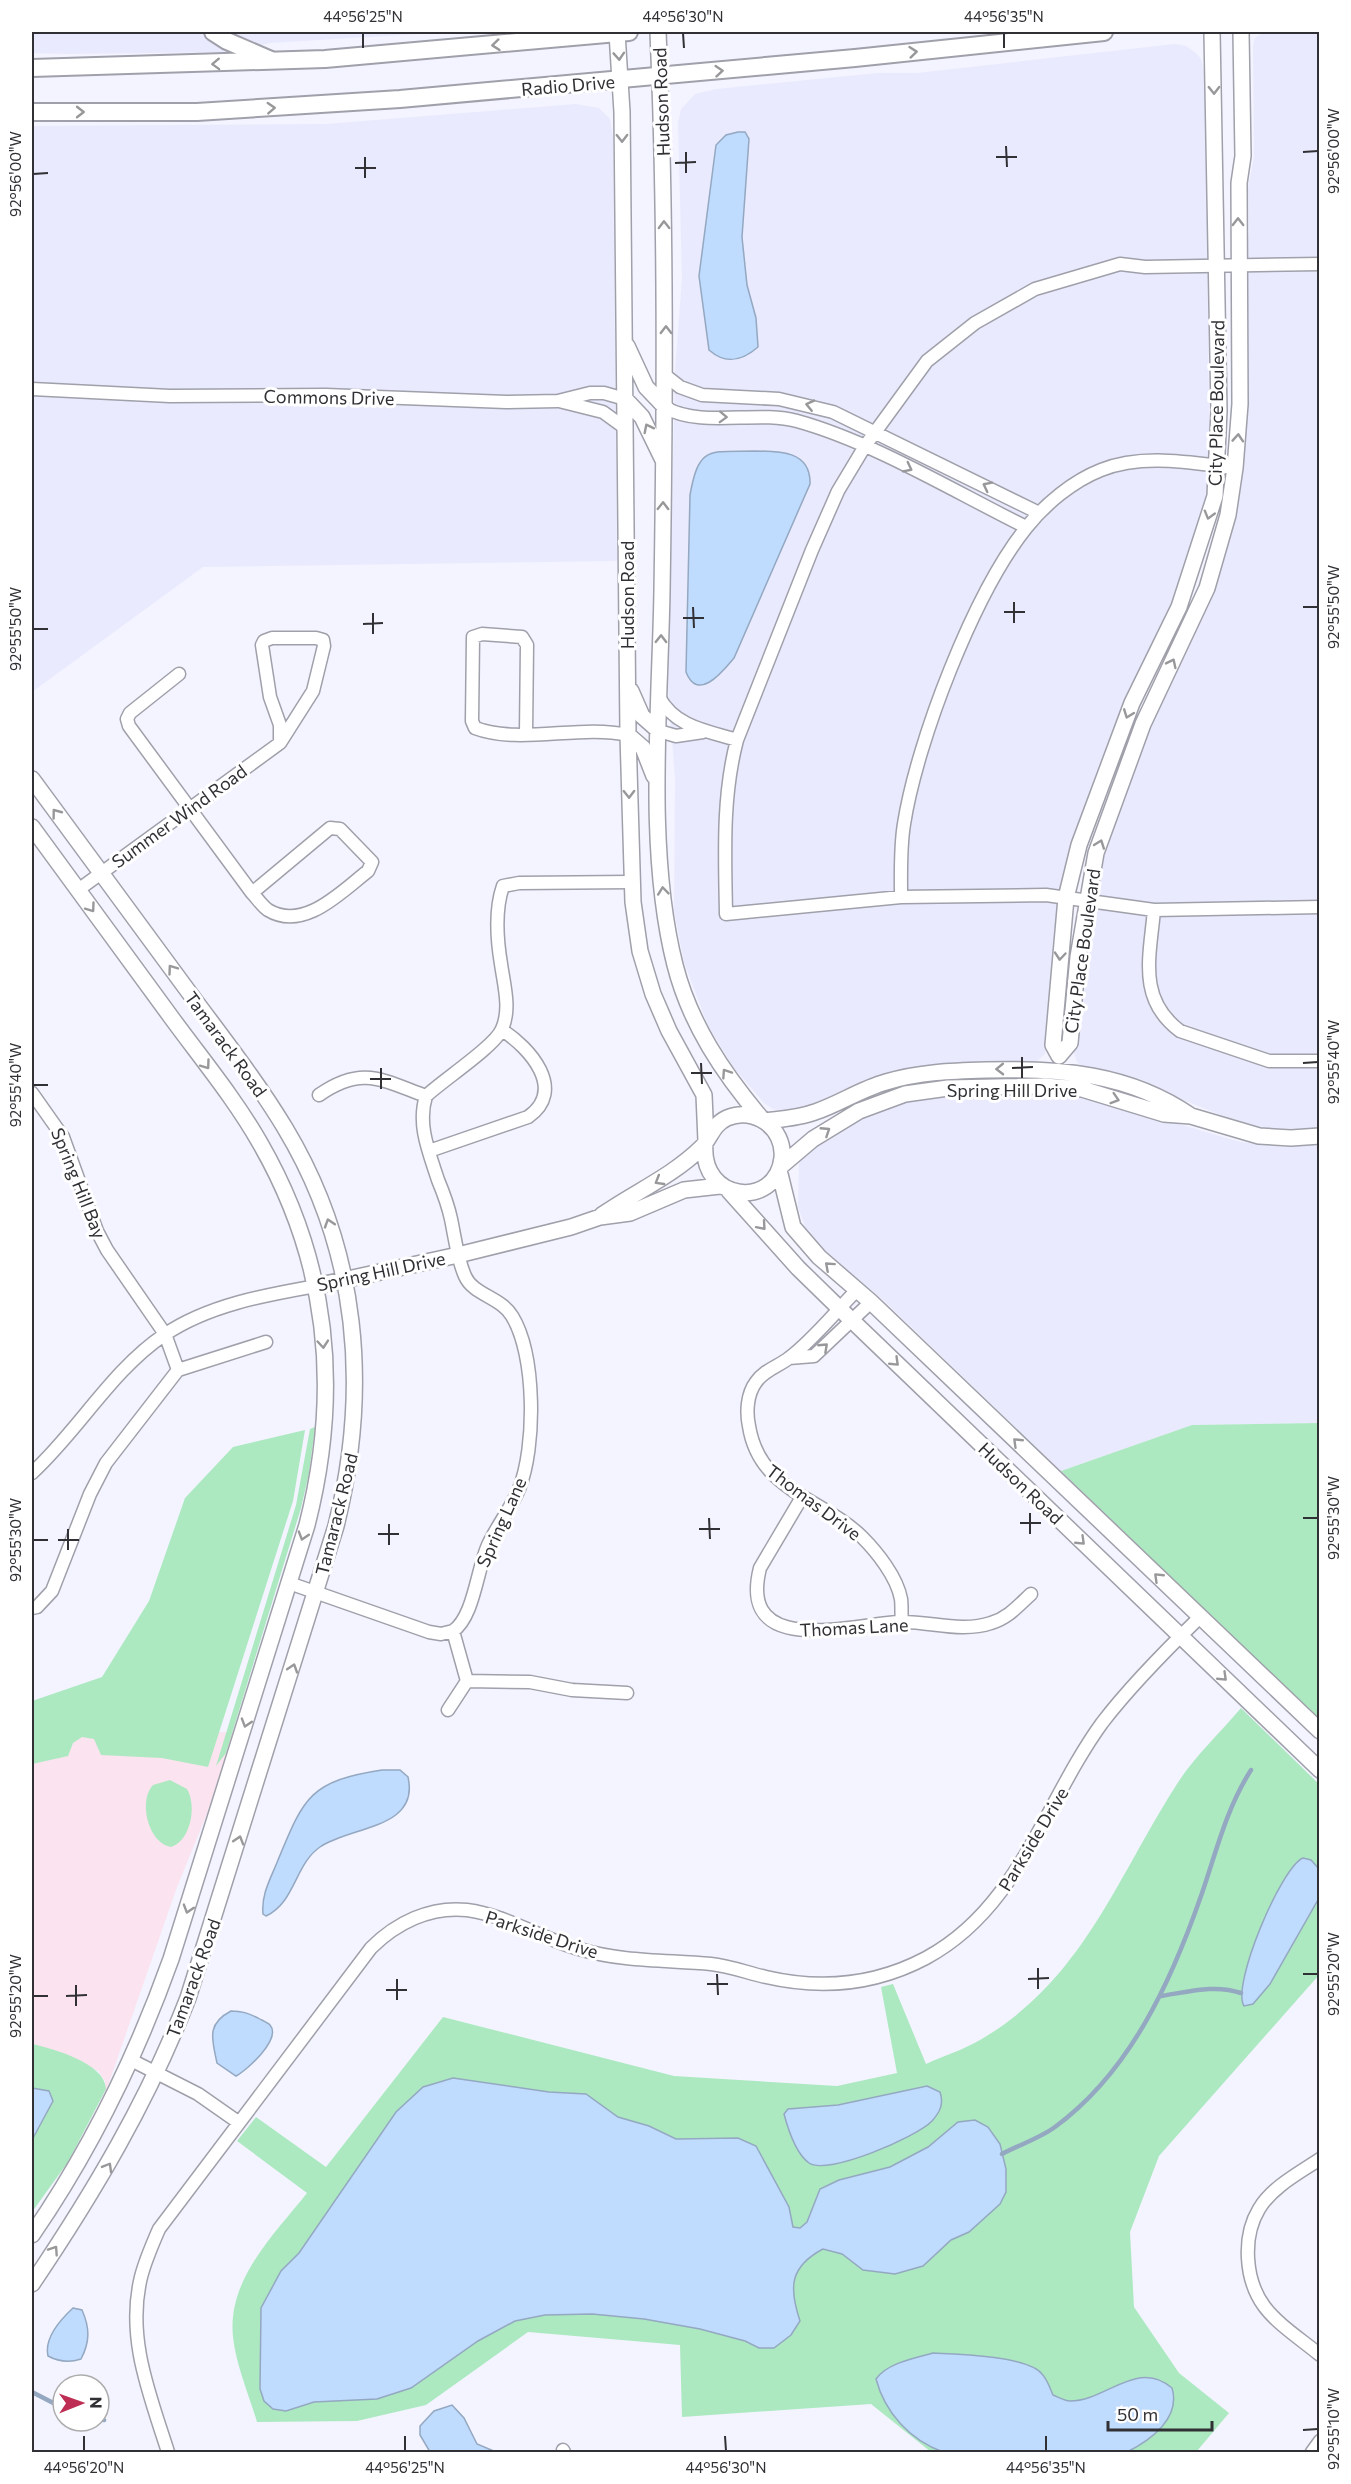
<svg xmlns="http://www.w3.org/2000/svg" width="1351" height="2484" font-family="Commissioner,sans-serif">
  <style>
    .built { fill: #e9eafd }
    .education { fill: #fbe3ef }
    .green { fill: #ace9c1 }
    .water { fill: #bfdbfd; stroke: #94a8c1; stroke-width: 1.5 }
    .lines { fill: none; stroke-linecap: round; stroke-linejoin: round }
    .stream { stroke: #94a8c1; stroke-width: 4.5 }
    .minor-casing { stroke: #9fa0aa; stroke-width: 15 }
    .tertiary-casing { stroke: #9fa0aa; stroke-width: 18 }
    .secondary-casing { stroke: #9fa0aa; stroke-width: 20 }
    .minor { stroke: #fff; stroke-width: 12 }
    .tertiary { stroke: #fff; stroke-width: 15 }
    .secondary { stroke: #fff; stroke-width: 16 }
    .oneway { stroke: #98989a }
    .ticks { fill: none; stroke: #313135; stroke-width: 2 }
    .labels { text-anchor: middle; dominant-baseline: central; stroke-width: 6; stroke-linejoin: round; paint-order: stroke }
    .street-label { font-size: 18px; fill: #313135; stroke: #fff }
    .neatline { fill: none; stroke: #313135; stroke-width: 2 }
    .ticks-label { font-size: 15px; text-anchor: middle; fill: #313135 }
  </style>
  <rect width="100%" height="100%" fill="#f3f4ff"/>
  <path class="built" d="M 32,32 L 449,32 L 270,43 L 228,52 L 66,54 L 32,53 Z
    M 1264,32 L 1320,32 L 1320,1128 L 1305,1129 L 1267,1128 L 1233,1120 L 1136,1081 L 1084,1068 L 1077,1062 L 1074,1053 L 1082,961 L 1096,873 L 1147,728 L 1228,537 L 1243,285 L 1249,231 L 1248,187 L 1254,158 L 1253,45 L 1255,38 Z
    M 1175,44 L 1186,46 L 1196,53 L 1201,59 L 1205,76 L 1210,488 L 1189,569 L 1143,668 L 1056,940 L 1045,1054 L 1035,1063 L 954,1065 L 808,1109 L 784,1111 L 773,1109 L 764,1103 L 734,1068 L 708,1026 L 684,962 L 674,911 L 675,779 L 668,687 L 675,371 L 682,278 L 678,123 L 681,109 L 695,94 L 716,89 L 878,73 L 917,73 Z
    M 576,104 L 599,108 L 610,119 L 613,137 L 617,561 L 203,567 L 32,692 L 32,126 L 326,124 Z
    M 1035,1091 L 1081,1095 L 1240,1142 L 1284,1147 L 1319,1144 L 1319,1423 L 1192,1425 L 1061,1471 L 881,1298 L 828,1254 L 806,1229 L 798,1207 L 799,1163 L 814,1146 L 856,1117 L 914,1097 Z"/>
  <path class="education" d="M 233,1732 L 208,1811 L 177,1887 L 105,2094 L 105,2081 L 98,2071 L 67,2055 L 32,2044 L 32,1735 Z"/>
  <path class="green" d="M 1319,1423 L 1320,1423 L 1319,1720 L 1061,1471 L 1192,1425 Z
    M 315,1427 L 309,1473 L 301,1508 L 226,1753 L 216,1766 L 296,1505 L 310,1429 Z
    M 305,1430 L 293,1501 L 208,1767 L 162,1758 L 101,1755 L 94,1739 L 82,1737 L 73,1743 L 68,1756 L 32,1764 L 32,1701 L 102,1677 L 149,1601 L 185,1498 L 233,1447 Z
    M 1241,1708 L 1319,1784 L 1319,1975 L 1159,2156 L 1130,2232 L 1134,2307 L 1179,2373 L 1229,2413 L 1197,2451 L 931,2452 L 871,2404 L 682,2417 L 680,2345 L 528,2332 L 426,2405 L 357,2421 L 257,2422 C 249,2395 236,2365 233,2337 C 227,2279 274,2235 307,2193 L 237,2141 L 256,2117 L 326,2167 L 443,2017 L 674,2076 L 837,2086 L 897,2073 L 881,1987 L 893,1984 L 926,2064 C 943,2056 963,2050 980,2040 C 1083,1980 1116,1879 1177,1784 C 1194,1757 1220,1733 1241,1708 Z
    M 170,1780 L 187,1789 C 197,1805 191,1841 171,1847 C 148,1843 138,1801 153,1785 Z
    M 32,2044 C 54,2049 105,2063 106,2089 L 68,2162 L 32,2212 Z"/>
  <path class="water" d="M 738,132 L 745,132 L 749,139 L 742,237 L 747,285 L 756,318 L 758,347 C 742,361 726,365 709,350 L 699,276 L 716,145 L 726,135 Z
    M 755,451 C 780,451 811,451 810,484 L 734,658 C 723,671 698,703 686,672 L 690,495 C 699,445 709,452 755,451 Z
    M 382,1770 L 400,1770 L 408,1777 C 420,1829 351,1826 320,1847 C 295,1864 295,1903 266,1916 L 263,1914 C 261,1894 271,1878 278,1860 C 304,1797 310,1781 382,1770 Z
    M 1303,1858 L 1311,1860 L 1319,1869 L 1319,1898 L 1270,1984 L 1253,2004 L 1244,2006 C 1231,1986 1281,1867 1303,1858 Z
    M 231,2011 C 242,2011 248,2013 258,2018 C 261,2020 267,2022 270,2025 C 282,2039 247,2070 236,2076 L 217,2063 C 212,2039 206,2024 231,2011 Z
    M 453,2078 L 549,2092 L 586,2094 L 618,2117 L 649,2126 L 676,2139 L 738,2138 L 756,2146 L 789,2207 L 793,2227 L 800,2228 L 807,2222 L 820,2189 L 839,2180 L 890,2167 L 928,2147 L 958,2122 L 975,2120 L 988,2127 L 1000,2144 L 1006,2169 L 1006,2192 L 1000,2204 L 969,2232 L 951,2240 L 923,2266 L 895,2274 L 863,2270 L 842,2254 L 823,2249 C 789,2267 789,2288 800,2321 L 791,2335 L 774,2348 L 759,2348 L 745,2341 L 700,2329 L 644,2319 L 592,2314 L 545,2315 L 515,2321 L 478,2341 L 411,2388 L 377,2399 L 314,2402 L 286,2411 L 273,2409 L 264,2401 L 260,2389 L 261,2308 L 281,2271 L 299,2253 L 396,2112 L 423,2087 Z
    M 927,2086 L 940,2092 C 944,2104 940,2112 932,2121 C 917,2137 827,2176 809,2163 C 795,2153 788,2129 784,2114 L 788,2109 L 838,2105 Z
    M 32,2088 L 49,2091 L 53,2101 L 32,2140 Z
    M 73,2308 L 82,2310 C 90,2328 90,2342 81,2359 C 69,2363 59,2362 48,2356 C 44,2338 60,2320 73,2308 Z
    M 933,2353 C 956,2354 1028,2356 1042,2374 C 1047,2379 1050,2388 1053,2395 C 1058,2397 1065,2401 1070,2401 C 1106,2401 1138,2358 1172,2388 C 1181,2418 1151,2440 1127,2452 L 943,2452 C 910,2440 885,2413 876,2379 C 887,2363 915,2358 933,2353 Z
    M 452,2405 L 464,2418 L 477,2444 L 496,2452 L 430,2452 L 420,2435 L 420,2426 L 434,2411 Z"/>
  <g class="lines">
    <path class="stream" d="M 1161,1996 C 1188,1992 1215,1984 1241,1993
      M 1002,2154 C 1019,2145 1040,2138 1055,2127 C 1130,2072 1171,1982 1201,1896 C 1216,1853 1226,1809 1251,1770
      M 32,2392 L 63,2408
      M 99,2419 L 104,2420"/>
    <g class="minor-casing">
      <path id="minor" d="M 666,376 L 680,387 L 702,395 L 779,399 L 833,412 L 1039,513
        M 32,389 L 170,396 L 326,395 L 506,402 L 558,401 L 590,393 L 604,393 L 625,399
        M 559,401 L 603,412 L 625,428
        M 666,408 C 702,428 758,410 797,421 C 873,442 955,492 1026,527
        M 1235,468 C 1192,463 1143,453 1101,470 C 1073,481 1045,504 1026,528 C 974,593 917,741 904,824 C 900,848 901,873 901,897 L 1046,895 L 1154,910 C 1150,956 1137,999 1180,1031 L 1269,1061 L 1320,1061
        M 272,638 L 316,638 L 323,640 L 324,646 L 313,691 L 280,743 L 280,725 L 270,697 L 262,645 L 264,641 Z
        M 179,674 L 130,713 L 127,719 L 129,726 L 252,893 C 257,898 262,906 268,910 C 304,932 342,891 368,871 L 372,862 L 340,829 L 330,828 L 252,893
        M 659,697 C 675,727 707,731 737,740
        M 659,731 L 676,736 L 703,732
        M 526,733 L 527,645 L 522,637 L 482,634 L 473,637 L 472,721 L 475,728 C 521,745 580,724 628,735
        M 78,890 L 280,743
        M 901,897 L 726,914 C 725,855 722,797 737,740 L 812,550 L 838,491 L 865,446 L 927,361 L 975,323 L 1035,289 L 1120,264 L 1145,267 L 1320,264
        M 1154,910 L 1320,907
        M 32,1093 L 63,1137 L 97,1231 L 107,1250 L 165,1334 L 178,1370 L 106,1463 L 90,1494 L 52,1591 L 37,1607 L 32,1608
        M 319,1095 C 362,1065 382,1080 426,1096
        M 429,1151 L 528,1117 C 567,1090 530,1048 502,1030
        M 857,1290 C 835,1312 814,1339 789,1358 C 779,1366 764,1370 756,1382 C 747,1394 746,1412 749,1426 C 759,1491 822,1498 862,1537 C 877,1552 897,1577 901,1599 C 902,1606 901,1615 902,1622
        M 789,1358 L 814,1356 L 871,1302
        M 178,1370 L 266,1342
        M 32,1473 C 78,1431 112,1370 164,1335 C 208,1305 265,1295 316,1286
        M 802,1497 L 760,1568 C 737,1659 853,1624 900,1622 C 930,1621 961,1633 991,1623 C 1008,1618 1018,1606 1031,1594
        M 289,1583 L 429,1632 L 441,1634 L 453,1631
        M 467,1681 L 530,1682 L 572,1690 L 627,1693
        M 448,1710 L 467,1681 L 453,1631 C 474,1617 477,1569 488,1545 C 497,1526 511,1508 519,1489 C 536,1447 536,1355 512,1316 C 501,1297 473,1295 465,1276 C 457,1258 455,1238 451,1219 C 448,1205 443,1192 438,1180 C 429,1152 417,1125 426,1096 C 443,1080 495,1046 502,1029 C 511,1009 504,985 501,964 C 497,940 495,909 503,886 L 519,883 L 631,882
        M 131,2060 L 198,2094 L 238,2122
        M 1320,2159 C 1299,2173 1272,2187 1259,2209 C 1242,2237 1245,2280 1264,2306 C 1277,2324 1302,2340 1320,2355
        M 563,2450 L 564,2452
        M 168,2452 C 150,2395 126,2338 141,2277 C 145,2261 152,2245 159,2229 L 371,1948 C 396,1923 430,1906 467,1910 C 506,1915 542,1939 579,1949 C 623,1962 667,1960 711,1964 C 730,1966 748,1973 766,1977 C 822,1990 875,1985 926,1958 C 1019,1908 1044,1803 1102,1723 C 1131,1685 1166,1650 1200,1617
        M 1312,2452 L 1320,2441"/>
    </g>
    <g class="tertiary-casing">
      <path id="tertiary" d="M 658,32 C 666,219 665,404 662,591 C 660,709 646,851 675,965 C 690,1024 723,1073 762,1119
        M 617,33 L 622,112 L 628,735 L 633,902 L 640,951 L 653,994 L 669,1031 L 704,1095 L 706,1141
        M 627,346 L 646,387 L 666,408
        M 625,399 L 642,417 L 663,460
        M 631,691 L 642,716 L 659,731
        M 628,735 L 643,748 L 654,776
        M 32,779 C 84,850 136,920 188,991 C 221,1036 256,1080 285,1128 C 359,1251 370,1389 336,1526 L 188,1998 C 148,2101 94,2192 32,2284
        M 32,827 C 78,890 125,954 171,1017 C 201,1058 235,1099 260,1143 C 329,1263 341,1392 307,1525 L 171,1959 C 136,2057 91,2149 32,2235
        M 1059,1056 L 1070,1043 L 1078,957 L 1096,853 L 1143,724 L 1207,588 L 1228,515 L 1235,468 L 1240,404 L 1239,183 L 1243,156 L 1241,32
        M 1059,1056 L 1053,1045 L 1066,898 L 1079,845 L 1132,703 L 1179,607 L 1215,496 L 1219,411 L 1212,32
        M 765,1121 C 782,1119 799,1118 815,1112 C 839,1104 861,1089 886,1082 C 919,1072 952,1071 986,1070 C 1059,1068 1129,1073 1191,1116
        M 780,1167 L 813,1139 L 859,1111 L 905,1094 L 948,1088 L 1044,1086 L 1082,1089 L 1164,1114 L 1191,1116 L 1259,1136 L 1291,1138 L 1320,1136
        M 779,1170 L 793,1227 L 819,1257 L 871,1302 L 1320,1731
        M 729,1191 L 798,1268 L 839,1308 L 1320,1770
        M 602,1215 C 635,1192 671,1177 701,1148 C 711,1138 712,1125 727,1118 C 754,1106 785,1128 782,1158 C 776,1210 700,1202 705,1144
        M 316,1286 L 458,1255 L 571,1227 L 600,1217 L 630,1213 L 684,1190 L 720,1186"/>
    </g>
    <g class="secondary-casing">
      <path id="secondary" d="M 213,32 L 227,41 L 271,60
        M 32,68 L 325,59 L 629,32
        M 32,112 L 197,112 L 400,99 L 855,58 L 1104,32"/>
    </g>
    <use href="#minor" class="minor"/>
    <use href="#tertiary" class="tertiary"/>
    <use href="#secondary" class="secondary"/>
  </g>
  <defs><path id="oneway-chevron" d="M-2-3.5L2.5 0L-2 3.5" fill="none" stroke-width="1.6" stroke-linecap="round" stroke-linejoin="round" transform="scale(1.5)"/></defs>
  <g class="oneway">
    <use href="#oneway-chevron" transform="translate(496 45) rotate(174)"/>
    <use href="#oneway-chevron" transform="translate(913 52) rotate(-6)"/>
    <use href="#oneway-chevron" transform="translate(619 56) rotate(86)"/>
    <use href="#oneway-chevron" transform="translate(216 64) rotate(178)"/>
    <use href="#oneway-chevron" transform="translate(719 71) rotate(-5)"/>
    <use href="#oneway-chevron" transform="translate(1214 90) rotate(89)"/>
    <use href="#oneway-chevron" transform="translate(271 108) rotate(-3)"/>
    <use href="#oneway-chevron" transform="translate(80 112)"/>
    <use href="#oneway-chevron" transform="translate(622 138) rotate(89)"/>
    <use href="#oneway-chevron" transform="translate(1238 222) rotate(-90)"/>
    <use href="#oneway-chevron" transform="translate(664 225) rotate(-91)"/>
    <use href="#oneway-chevron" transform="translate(666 330) rotate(-90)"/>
    <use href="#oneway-chevron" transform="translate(810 405) rotate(-167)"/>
    <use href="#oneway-chevron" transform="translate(723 417) rotate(2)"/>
    <use href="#oneway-chevron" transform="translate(648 428) rotate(-117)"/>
    <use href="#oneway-chevron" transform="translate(1238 438) rotate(-86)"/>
    <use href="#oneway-chevron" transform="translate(908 468) rotate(27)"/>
    <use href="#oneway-chevron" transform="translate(987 486) rotate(-153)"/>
    <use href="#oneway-chevron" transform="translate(663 506) rotate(-89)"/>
    <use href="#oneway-chevron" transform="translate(1209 515) rotate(106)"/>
    <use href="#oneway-chevron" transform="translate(661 639) rotate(-89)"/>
    <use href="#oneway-chevron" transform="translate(1172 663) rotate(-64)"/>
    <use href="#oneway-chevron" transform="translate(1128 714) rotate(111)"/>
    <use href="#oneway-chevron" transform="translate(629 794) rotate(89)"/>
    <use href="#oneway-chevron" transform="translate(56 813) rotate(-127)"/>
    <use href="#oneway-chevron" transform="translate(1100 844) rotate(-70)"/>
    <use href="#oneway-chevron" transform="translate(663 891) rotate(-96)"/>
    <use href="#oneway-chevron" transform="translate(91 908) rotate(54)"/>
    <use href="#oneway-chevron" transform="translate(1060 956) rotate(95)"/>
    <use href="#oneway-chevron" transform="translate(172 969) rotate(-126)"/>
    <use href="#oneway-chevron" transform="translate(206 1065) rotate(54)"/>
    <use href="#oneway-chevron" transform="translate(1000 1069) rotate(179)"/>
    <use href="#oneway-chevron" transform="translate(726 1073) rotate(-124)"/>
    <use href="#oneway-chevron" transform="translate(1115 1099) rotate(17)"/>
    <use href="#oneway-chevron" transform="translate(826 1131) rotate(-33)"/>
    <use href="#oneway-chevron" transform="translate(659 1181) rotate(149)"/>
    <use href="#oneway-chevron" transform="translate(329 1223) rotate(-108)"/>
    <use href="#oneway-chevron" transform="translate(762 1226) rotate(49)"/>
    <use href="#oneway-chevron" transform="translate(829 1266) rotate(-138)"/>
    <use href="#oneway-chevron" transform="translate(323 1344) rotate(85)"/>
    <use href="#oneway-chevron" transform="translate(824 1347) rotate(-43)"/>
    <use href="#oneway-chevron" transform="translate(895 1362) rotate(44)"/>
    <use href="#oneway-chevron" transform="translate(1017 1442) rotate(-136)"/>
    <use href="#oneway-chevron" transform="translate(303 1536) rotate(107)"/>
    <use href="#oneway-chevron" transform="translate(1081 1541) rotate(44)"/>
    <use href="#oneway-chevron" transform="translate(1158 1577) rotate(-136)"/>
    <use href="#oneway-chevron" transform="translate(293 1668) rotate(-72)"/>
    <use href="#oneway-chevron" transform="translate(1223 1677) rotate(44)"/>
    <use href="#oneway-chevron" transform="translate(246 1723) rotate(107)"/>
    <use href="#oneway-chevron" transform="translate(239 1840) rotate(-73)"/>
    <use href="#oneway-chevron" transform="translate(188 1909) rotate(107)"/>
    <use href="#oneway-chevron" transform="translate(108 2167) rotate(-60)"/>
    <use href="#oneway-chevron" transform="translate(54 2250) rotate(-56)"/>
  </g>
  <path class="ticks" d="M 363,33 L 363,48M 683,33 L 684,48M 1004,33 L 1004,48M 1006,146 L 1007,167M 686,152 L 686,173M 1303,152 L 1318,151M 365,157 L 365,178M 996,157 L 1017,157M 675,163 L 696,162M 355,168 L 376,168M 33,174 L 48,173M 1014,602 L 1014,623M 693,607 L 694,628M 1303,607 L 1318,607M 1004,612 L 1025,612M 373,613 L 373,634M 683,618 L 704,618M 363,624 L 383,623M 33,629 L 48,629M 1022,1057 L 1022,1078M 701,1063 L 702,1084M 1303,1063 L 1318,1062M 381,1068 L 381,1089M 1012,1068 L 1033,1067M 691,1073 L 712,1073M 370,1079 L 391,1079M 33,1085 L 48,1085M 1030,1513 L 1030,1534M 709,1518 L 710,1539M 1303,1518 L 1318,1518M 1020,1523 L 1041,1523M 389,1524 L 389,1545M 68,1529 L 68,1550M 699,1529 L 720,1529M 378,1534 L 399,1534M 33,1540 L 48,1540M 58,1540 L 79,1540M 1038,1968 L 1038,1989M 717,1974 L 718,1995M 1303,1974 L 1318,1974M 397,1979 L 397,2000M 1028,1979 L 1049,1978M 707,1984 L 728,1984M 76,1985 L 76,2006M 386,1990 L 407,1990M 33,1996 L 48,1996M 66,1996 L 87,1995M 1303,2430 L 1318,2429M 84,2436 L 84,2451M 405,2436 L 405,2451M 725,2436 L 726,2451M 1046,2436 L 1046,2451"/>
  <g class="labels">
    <g class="street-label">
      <text transform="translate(568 85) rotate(-5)">Radio Drive</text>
      <text transform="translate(661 102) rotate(-92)">Hudson Road</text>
      <text transform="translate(329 397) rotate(1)">Commons Drive</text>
      <text transform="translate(1216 403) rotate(-89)">City Place Boulevard</text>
      <text transform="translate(627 595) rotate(-90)">Hudson Road</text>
      <text transform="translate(179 816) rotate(-36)">Summer Wind Road</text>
      <text transform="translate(1082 951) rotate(-82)">City Place Boulevard</text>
      <text transform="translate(226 1044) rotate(54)">Tamarack Road</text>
      <text x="1012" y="1090">Spring Hill Drive</text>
      <text transform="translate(79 1183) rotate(68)">Spring Hill Bay</text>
      <text transform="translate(381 1271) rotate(-12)">Spring Hill Drive</text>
      <text transform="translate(1021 1483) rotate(44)">Hudson Road</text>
      <text transform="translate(814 1502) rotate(37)">Thomas Drive</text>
      <text transform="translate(336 1514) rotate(-76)">Tamarack Road</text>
      <text transform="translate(501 1522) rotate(-66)">Spring Lane</text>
      <text transform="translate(854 1627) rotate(-3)">Thomas Lane</text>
      <text transform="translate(1033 1839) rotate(-59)">Parkside Drive</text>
      <text transform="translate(542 1934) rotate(18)">Parkside Drive</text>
      <text transform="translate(193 1978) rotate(-70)">Tamarack Road</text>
    </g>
  </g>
  <rect width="1351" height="2484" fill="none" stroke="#ffffff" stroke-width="66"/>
  <g transform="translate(81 2403) rotate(89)"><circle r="28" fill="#ffffff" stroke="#adadae" stroke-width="1.5"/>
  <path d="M0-4.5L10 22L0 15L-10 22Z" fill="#be2e54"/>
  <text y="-9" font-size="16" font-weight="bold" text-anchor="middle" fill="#313135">N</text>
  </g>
  <path d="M1108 2421v9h104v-9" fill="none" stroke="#313135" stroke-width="3"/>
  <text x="1117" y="2421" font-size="18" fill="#313135" stroke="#ffffff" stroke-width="4.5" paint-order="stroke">50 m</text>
  <rect x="33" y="33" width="1285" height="2418" class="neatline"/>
  <g class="ticks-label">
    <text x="363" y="22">44°56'25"N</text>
    <text x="683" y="22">44°56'30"N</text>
    <text x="1004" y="22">44°56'35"N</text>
    <text transform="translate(1334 151) rotate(-90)" y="5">92°56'00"W</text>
    <text transform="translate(16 174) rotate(-90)" y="5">92°56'00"W</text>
    <text transform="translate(1334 607) rotate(-90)" y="5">92°55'50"W</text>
    <text transform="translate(16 629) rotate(-90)" y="5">92°55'50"W</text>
    <text transform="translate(1334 1062) rotate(-90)" y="5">92°55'40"W</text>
    <text transform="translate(16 1085) rotate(-90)" y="5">92°55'40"W</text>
    <text transform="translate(1334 1518) rotate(-90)" y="5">92°55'30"W</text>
    <text transform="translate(16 1540) rotate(-90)" y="5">92°55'30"W</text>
    <text transform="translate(1334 1974) rotate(-90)" y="5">92°55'20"W</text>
    <text transform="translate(16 1996) rotate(-90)" y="5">92°55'20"W</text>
    <text transform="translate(1334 2429) rotate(-90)" y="5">92°55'10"W</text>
    <text x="84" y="2473">44°56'20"N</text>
    <text x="405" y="2473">44°56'25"N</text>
    <text x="726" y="2473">44°56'30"N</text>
    <text x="1046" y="2473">44°56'35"N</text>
  </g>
</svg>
